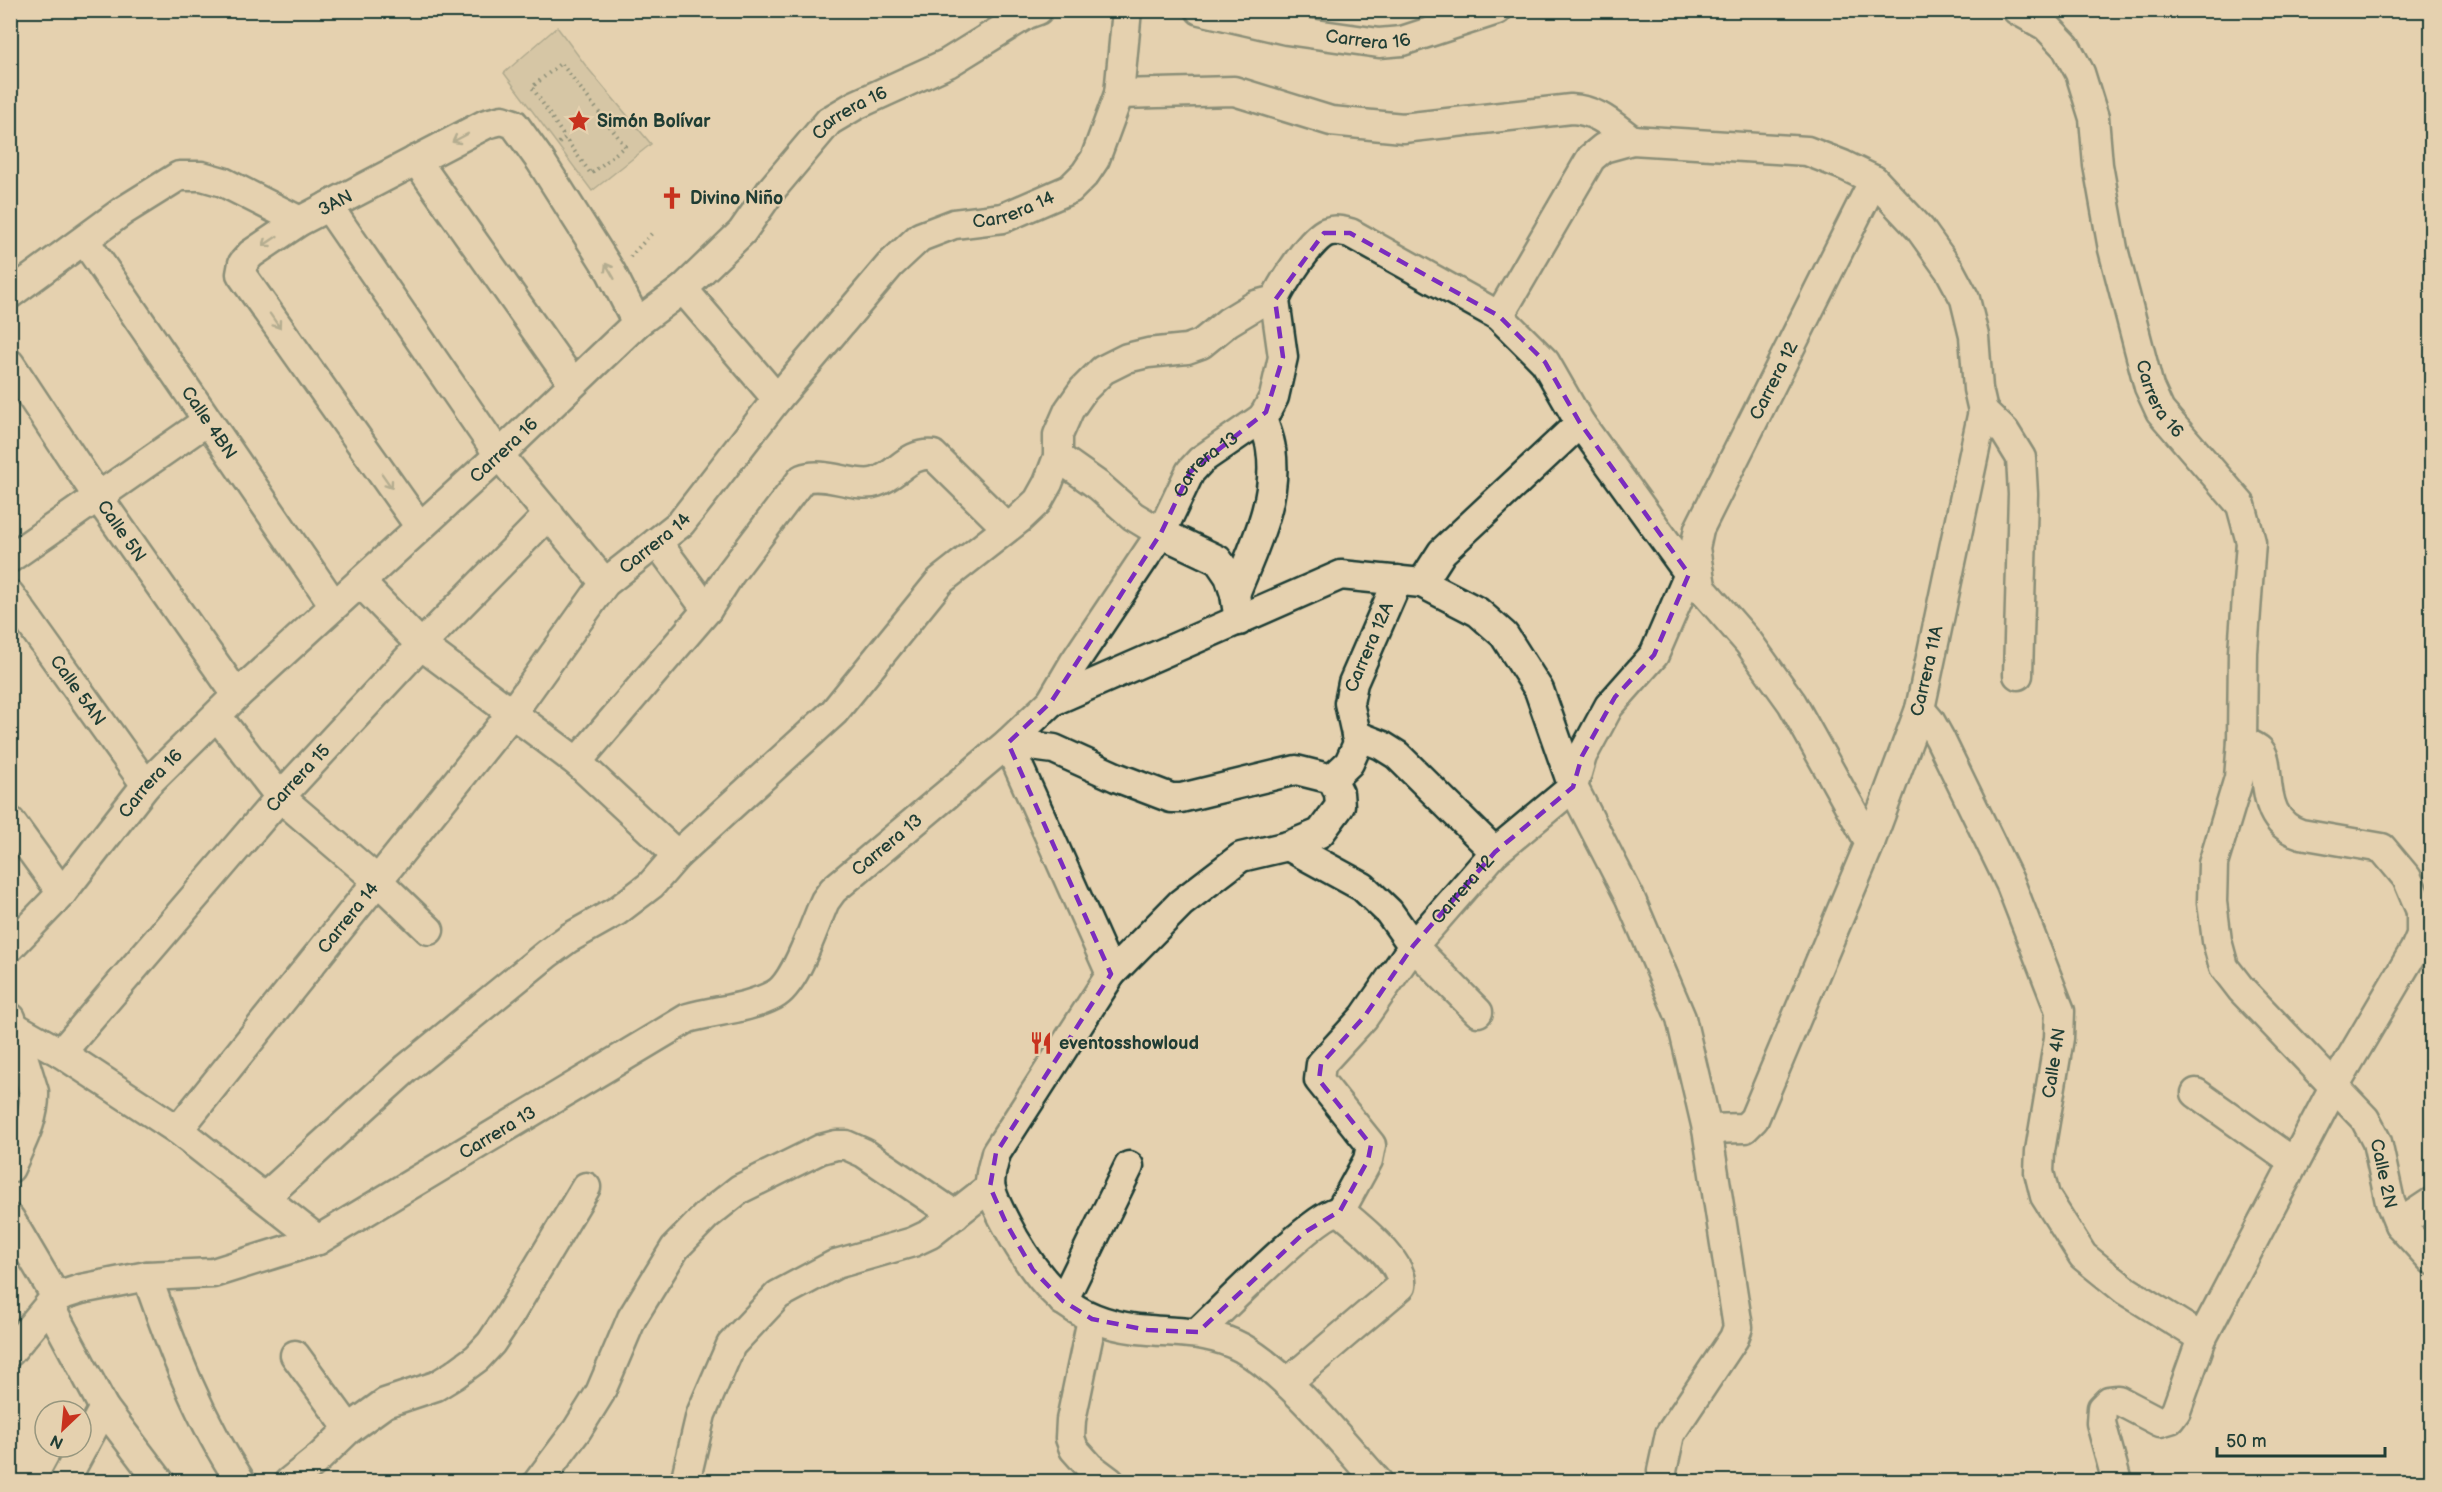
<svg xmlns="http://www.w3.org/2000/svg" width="2442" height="1492" font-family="'Balsamiq Sans',sans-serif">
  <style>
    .green { fill: #c4b99a; stroke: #727b67; stroke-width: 1.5 }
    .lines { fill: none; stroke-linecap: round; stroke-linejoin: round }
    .minor-casing { stroke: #1f3d34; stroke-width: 33 }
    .path { stroke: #1f3d34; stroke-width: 4; stroke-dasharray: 1.5 4.5; stroke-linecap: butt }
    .minor { stroke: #e5d1af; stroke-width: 28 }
    .oneway { stroke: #78806b }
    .marked { fill: none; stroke: #7b2cbf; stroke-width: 4.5; stroke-dasharray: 12 8; stroke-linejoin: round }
    .labels { text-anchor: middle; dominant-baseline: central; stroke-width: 4.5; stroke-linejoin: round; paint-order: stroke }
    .street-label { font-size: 18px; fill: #1f3d34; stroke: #e5d1af }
    .poi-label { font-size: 18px; font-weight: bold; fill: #1f3d34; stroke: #e5d1af; text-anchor: start }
  </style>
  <rect width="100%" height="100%" fill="#e5d1af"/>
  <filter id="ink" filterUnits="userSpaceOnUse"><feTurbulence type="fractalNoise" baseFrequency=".0167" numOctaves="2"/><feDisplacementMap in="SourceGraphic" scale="12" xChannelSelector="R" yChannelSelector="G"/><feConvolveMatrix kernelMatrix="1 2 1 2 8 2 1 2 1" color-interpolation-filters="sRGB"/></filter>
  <g filter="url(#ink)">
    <path class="green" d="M 557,27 L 586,66 L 651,144 L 592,191 L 504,73 Z"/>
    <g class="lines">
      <g class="minor-casing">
        <g id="minor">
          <path id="s1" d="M 1200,10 L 1287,30 L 1379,43 L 1402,41 L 1497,10"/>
          <path id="s2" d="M 2017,10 L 2046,26 L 2066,47 L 2080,73 L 2094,118 L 2098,165 L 2113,249 L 2149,387 L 2160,411 L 2241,505 L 2251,542 L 2243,652 L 2242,741 L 2239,778 L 2213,864 L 2212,902 L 2217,941 L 2224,967 L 2241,989 L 2365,1119 L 2377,1142 L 2390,1202 L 2399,1224 L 2432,1260"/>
          <path d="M 1119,94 L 1234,91 L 1331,121 L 1403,128 L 1571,109 C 1597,110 1612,125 1632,140"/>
          <path d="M 416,160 L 573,383"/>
          <path d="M 328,206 L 499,455 L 605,583"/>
          <path id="s3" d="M 85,241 L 334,605"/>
          <path d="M 683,289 L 777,399"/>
          <path d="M 10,294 L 123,211 L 179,176 L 202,176 L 223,182 L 300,221"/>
          <path d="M 1499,316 L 1591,158 L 1603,148 L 1632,140 L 1807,151 L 1843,165 L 1874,180 L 1920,229 L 1950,271 L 1965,299 L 1974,336 L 1978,389 L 1983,411 L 1920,709 L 1870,843 L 1754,1119 L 1745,1128 L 1707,1129"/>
          <path id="s4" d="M 10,364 L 98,497 L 237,695"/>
          <path d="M 1983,411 L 2005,432 L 2021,458 L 2023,494 L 2018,675"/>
          <path d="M 1058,457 L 1099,486 L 1133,516 L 1161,533 L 1218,560 L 1229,576 L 1235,594 L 1239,621"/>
          <path id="s5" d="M 420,527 L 241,274 L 243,263 L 251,254 L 300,221 L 486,124 L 502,120 L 514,124 L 540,160 L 611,272 L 637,323"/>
          <path d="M 657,542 L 707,610"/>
          <path d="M 10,558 L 207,421"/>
          <path d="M 361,583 L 421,645 L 577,762 L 677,855"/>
          <path d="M 1422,583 L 1442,552 L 1580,423"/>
          <path id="s6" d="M 1701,586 L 1695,548 L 1699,529 L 1874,180"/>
          <path d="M 1235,594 C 1253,548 1279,500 1271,449 C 1270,439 1265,428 1262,418"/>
          <path id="s7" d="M 10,595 L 146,785"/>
          <path d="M 1051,702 L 1341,575 L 1422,583 L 1478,612 L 1504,635 L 1539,690 L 1573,787 L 1630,898 L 1681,1018 L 1707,1129 L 1738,1327 L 1734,1338 L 1670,1434 L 1662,1471 L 1663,1482"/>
          <path d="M 1920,709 L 1930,721 L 1940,739 L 2011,885 L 2060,1011 L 2059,1038 L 2040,1151 L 2039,1172 L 2045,1196 L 2083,1256 L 2125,1290 L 2202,1338"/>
          <path d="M 217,716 L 280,797 L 378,881 L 429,930"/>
          <path d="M 1356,735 L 1381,745 L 1397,755 L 1495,852"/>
          <path d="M 2242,741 C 2248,744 2255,746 2259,750 C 2265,756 2265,765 2266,773 C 2268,800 2272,825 2301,834 L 2382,848 L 2407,878 L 2421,911 L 2432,909"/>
          <path d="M 1008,743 L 1054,749 L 1116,777 L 1171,798 L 1181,798 L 1296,770 L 1332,779 L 1339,793 L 1340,806 L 1320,833 L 1288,846 L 1241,857 L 1181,903 L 1111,974 L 996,1153 C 994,1163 988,1178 991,1189 C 995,1205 1006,1223 1014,1238 C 1048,1296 1079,1325 1149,1330 C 1182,1333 1211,1331 1242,1348 C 1289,1375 1340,1440 1378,1482"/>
          <path d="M 1008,743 L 1111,974"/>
          <path d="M 577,762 L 707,610 L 730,574 L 802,479 C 824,470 857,489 876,482 C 898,475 908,452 933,455 L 1007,528"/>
          <path id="s8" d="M 1332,779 L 1349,763 L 1358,743 L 1349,703 L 1353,683 L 1398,580"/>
          <path d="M 10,821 L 62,893"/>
          <path d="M 1288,846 L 1363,887 L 1389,912 L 1413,946 L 1478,1012"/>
          <path id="s9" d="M 10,947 L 62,893 L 146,785 L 237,695 L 499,455 L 637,323 L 683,289 L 742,232 L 772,189 L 829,121 L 856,105 L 948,63 L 1027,14 L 1038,10"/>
          <path d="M 15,1027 L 61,1053 L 178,1130 L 318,1240"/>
          <path id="s10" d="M 61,1053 L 280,797 L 421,645 L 549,514"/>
          <path d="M 2196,1093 L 2293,1162"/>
          <path id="s11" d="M 178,1130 L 512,713 L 605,583 L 681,523 L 777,399 L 890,265 L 920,237 L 954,224 L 1003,218 L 1070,189 L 1085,174 L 1095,159 L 1119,94 L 1127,10"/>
          <path d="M 10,1168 C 21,1143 35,1119 34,1092 L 11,1018"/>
          <path d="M 265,1197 L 407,1068 L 547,954 L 569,938 L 617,911 L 651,885 L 677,855 L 834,712 L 940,581 L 1019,519 L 1038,501 L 1048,483 L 1058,457 L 1058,435 L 1069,410 L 1083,390 L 1103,370 L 1127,358 L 1148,353 L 1187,349 L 1201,344 L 1228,322 L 1256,305 L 1275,300"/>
          <path id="s12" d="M 1340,1211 L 1368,1160 L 1371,1145 L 1319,1080 L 1321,1064 L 1364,1017 L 1413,946 L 1495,852 L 1573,787 L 1582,756 L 1609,706 L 1654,655 L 1689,574"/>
          <path d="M 10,1219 L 56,1297"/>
          <path d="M 2399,1224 L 2432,1202"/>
          <path d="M 147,1276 C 172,1348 199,1419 241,1482"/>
          <path d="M 1063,1301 L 1129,1166"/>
          <path d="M 1092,1319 L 1071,1420 L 1070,1438 L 1074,1449 L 1090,1467 L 1110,1482"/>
          <path d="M 1198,1332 C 1221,1311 1316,1212 1340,1211 C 1357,1225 1405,1263 1401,1286 L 1287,1383"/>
          <path d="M 10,1352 L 49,1305"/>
          <path d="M 295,1355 L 349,1429"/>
          <path d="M 64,1482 L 104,1408"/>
          <path id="s13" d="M 160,1482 L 104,1408 L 49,1305 L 56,1297 L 81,1289 L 147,1276 L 213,1273 L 318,1240 L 688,1018 C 716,1010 747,1009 774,995 C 796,984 814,925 825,901 L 833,890 L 1008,743 L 1051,702 L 1074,663 L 1161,533 L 1190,472 L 1201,460 L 1262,418 L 1266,412 L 1274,397 L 1283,357 L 1275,300 C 1282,284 1311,238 1327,232 C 1335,229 1342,231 1350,233 L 1499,316 L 1545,362 L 1580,423 L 1689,574 L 1749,643 L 1792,703 L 1870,843"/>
          <path d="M 289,1482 L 320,1457 L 349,1429 L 385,1403 L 436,1386 L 454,1375 L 477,1358 L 491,1343 L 509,1316 L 586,1187"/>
          <path d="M 538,1482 L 577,1430 L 600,1393 L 632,1318 L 675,1248 L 707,1215 L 740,1189 L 821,1149 L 836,1145 L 846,1145 L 864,1153 L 955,1215"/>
          <path d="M 685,1482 L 701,1414 L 731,1345 L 778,1295 L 836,1264 L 913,1242 L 930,1234 L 990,1187"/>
          <path d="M 2117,1482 L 2101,1423 L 2102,1408 L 2109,1401 L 2118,1400 L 2160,1422 L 2170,1419 L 2176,1411 L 2202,1338 L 2335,1085 L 2415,949 L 2421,935 L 2421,911"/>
        </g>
      </g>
      <path class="path" d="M 559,143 L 565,138 L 591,174 L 625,146 L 561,63 L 532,87 L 565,138
        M 630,257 L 654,231"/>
      <use href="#minor" class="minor"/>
    </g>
    <defs><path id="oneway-shaft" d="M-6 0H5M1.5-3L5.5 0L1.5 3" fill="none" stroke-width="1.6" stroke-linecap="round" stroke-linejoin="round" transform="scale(1.5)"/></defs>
    <g class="oneway">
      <use href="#oneway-shaft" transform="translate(460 138) rotate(152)"/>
      <use href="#oneway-shaft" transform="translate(270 241) rotate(146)"/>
      <use href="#oneway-shaft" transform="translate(610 271) rotate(-120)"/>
      <use href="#oneway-shaft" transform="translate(275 321) rotate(55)"/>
      <use href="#oneway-shaft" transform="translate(387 481) rotate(55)"/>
    </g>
  </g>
  <path d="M0 0H2442V1492H0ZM 1324,233 L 1350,233 L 1499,316 L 1545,362 L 1580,423 L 1689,574 L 1654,655 L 1615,697 L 1582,756 L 1573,787 L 1495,852 L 1413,946 L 1364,1017 L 1321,1064 L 1319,1080 L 1371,1145 L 1368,1160 L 1340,1211 L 1305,1232 L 1198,1332 L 1147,1330 L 1092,1319 L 1063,1301 L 1033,1270 L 1006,1223 L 990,1187 L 996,1153 L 1111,974 L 1008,743 L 1051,702 L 1161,533 L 1190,472 L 1266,412 L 1283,357 L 1275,300 Z" fill="#e5d1af" fill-opacity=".55" fill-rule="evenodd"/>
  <path class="marked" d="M 1324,233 L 1350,233 L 1499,316 L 1545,362 L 1580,423 L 1689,574 L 1654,655 L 1615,697 L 1582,756 L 1573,787 L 1495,852 L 1413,946 L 1364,1017 L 1321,1064 L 1319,1080 L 1371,1145 L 1368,1160 L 1340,1211 L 1305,1232 L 1198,1332 L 1147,1330 L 1092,1319 L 1063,1301 L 1033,1270 L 1006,1223 L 990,1187 L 996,1153 L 1111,974 L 1008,743 L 1051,702 L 1161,533 L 1190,472 L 1266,412 L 1283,357 L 1275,300 Z"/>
  <defs>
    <g id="sight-bare" transform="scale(1.8)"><path d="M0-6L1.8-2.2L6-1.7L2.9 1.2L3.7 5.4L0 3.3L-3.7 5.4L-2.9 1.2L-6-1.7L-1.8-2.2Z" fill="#c8321e" stroke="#e5d1af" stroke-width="2.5" paint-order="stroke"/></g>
    <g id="church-bare" transform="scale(1.8)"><path d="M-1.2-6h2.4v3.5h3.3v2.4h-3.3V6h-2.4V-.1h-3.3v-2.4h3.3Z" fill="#c8321e" stroke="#e5d1af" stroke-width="2.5" paint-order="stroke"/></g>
    <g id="restaurant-bare" transform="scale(1.8)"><path d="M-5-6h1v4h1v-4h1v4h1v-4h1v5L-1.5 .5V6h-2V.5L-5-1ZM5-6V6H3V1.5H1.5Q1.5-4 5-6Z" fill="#c8321e" stroke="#e5d1af" stroke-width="2.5" paint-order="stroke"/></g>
  </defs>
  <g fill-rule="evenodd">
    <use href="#sight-bare" x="579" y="121"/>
    <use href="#church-bare" x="672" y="198"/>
    <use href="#restaurant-bare" x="1041" y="1043"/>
  </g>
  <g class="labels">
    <g class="street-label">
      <text stroke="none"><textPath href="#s1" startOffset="171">Carrera 16</textPath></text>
      <text stroke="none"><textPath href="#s9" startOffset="1188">Carrera 16</textPath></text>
      <text stroke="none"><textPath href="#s5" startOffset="432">3AN</textPath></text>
      <text stroke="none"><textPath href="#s11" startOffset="1262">Carrera 14</textPath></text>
      <text stroke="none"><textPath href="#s6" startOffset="224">Carrera 12</textPath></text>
      <text stroke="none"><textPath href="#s2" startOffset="429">Carrera 16</textPath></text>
      <text stroke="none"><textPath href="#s3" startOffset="220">Calle 4BN</textPath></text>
      <text stroke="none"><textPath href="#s9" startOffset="702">Carrera 16</textPath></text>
      <text stroke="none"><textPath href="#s13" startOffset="1706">Carrera 13</textPath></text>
      <text stroke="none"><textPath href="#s4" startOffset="201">Calle 5N</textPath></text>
      <text stroke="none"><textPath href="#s11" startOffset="758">Carrera 14</textPath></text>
      <text stroke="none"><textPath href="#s8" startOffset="146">Carrera 12A</textPath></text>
      <text transform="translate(1927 671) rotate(-77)">Carrera 11A</text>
      <text stroke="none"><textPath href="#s7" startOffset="117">Calle 5AN</textPath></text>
      <text stroke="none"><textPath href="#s10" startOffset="363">Carrera 15</textPath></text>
      <text stroke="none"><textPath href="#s9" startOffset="216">Carrera 16</textPath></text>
      <text stroke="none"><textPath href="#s13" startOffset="1203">Carrera 13</textPath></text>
      <text stroke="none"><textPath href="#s12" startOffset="398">Carrera 12</textPath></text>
      <text stroke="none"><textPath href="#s11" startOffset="272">Carrera 14</textPath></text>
      <text transform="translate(2054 1063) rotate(-81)">Calle 4N</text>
      <text stroke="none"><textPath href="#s13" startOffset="699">Carrera 13</textPath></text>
      <text stroke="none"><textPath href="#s2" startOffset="1299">Calle 2N</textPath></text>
    </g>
    <g class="poi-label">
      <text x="597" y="121">Simón Bolívar</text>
      <text x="690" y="198">Divino Niño</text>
      <text x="1059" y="1043">eventosshowloud</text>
    </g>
  </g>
  <rect width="2442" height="1492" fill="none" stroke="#e5d1af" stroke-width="36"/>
  <rect x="18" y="18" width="2406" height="1456" fill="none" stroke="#1f3d34" stroke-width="2" filter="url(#ink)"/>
  <g transform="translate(63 1429) rotate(206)"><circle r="28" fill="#e5d1af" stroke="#96967e" stroke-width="1.5"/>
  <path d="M0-4.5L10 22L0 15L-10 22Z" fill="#c8321e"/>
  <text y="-9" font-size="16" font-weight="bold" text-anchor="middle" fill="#1f3d34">N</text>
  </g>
  <path d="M2217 1447v9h168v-9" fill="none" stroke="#1f3d34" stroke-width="3"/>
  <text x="2226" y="1447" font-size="18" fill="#1f3d34" stroke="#e5d1af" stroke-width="4.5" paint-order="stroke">50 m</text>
</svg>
